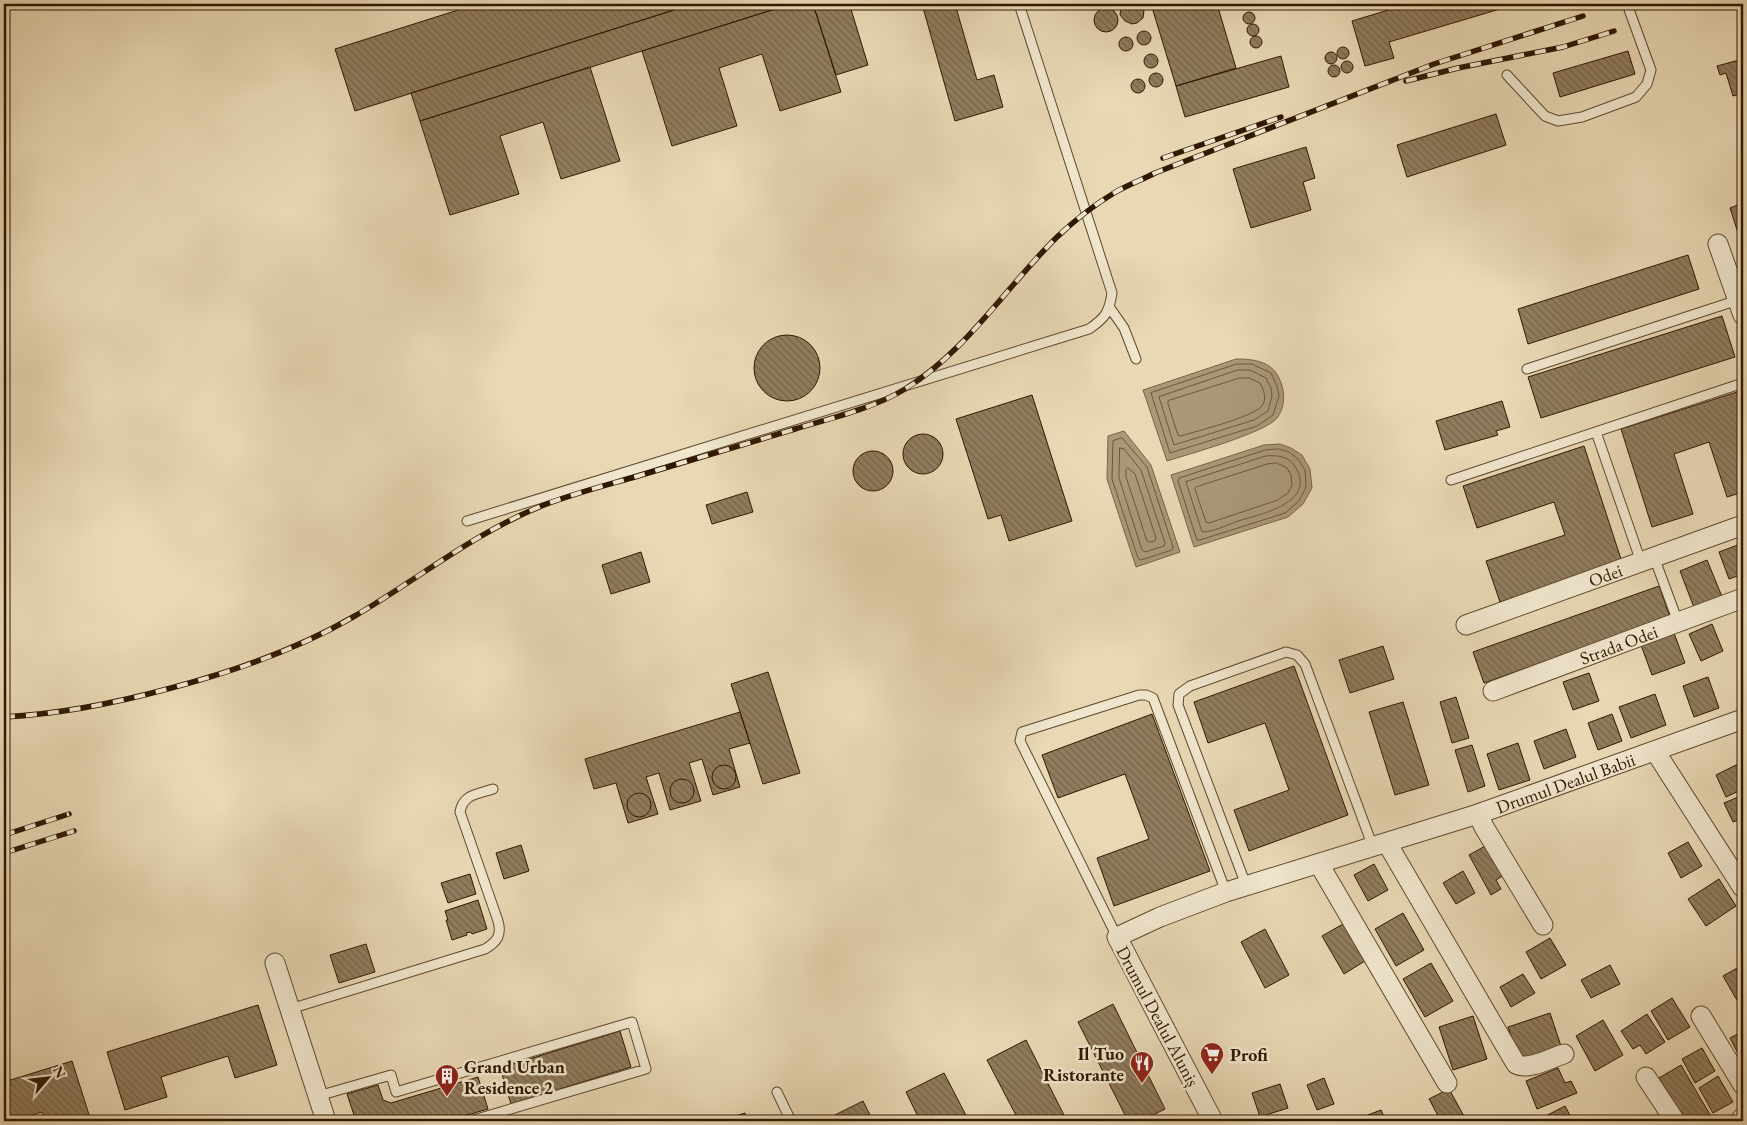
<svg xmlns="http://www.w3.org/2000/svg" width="1747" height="1125" font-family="'EB Garamond',serif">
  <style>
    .water { fill: #a99777; stroke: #796447 }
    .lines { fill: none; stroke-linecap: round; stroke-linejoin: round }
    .shore { stroke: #6c583c; stroke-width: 1 }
    .building { fill: url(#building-back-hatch); stroke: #301800 }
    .lane-casing { stroke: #5e482d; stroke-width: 11 }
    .street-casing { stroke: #5e482d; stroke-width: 21 }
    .lane { stroke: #f0e6ce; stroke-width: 9 }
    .street { stroke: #f0e6ce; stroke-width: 19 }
    .rail-casing { stroke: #301800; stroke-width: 5.5 }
    .rail { stroke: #f0e6ce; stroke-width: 4; stroke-dasharray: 11; stroke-linecap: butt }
    .labels { text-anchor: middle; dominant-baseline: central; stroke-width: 5; stroke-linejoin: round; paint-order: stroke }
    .street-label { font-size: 18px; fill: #301800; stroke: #f0e6ce }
    .poi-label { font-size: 18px; font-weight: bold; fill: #301800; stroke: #f0e6ce; text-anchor: start }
  </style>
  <defs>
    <pattern id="building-back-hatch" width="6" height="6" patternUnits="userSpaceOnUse" patternTransform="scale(1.25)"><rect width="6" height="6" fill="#907c5e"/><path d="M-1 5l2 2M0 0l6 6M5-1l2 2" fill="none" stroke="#76654b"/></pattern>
  </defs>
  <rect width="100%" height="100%" fill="#e8d8b4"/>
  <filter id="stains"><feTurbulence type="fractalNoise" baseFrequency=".004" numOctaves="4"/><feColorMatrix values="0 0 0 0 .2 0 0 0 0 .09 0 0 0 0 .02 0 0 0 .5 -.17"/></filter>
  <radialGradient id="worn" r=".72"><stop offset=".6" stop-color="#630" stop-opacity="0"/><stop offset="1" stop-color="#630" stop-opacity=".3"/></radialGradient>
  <path class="water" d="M 1236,359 C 1253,359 1271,361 1279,378 C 1285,390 1286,406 1277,418 C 1265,433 1189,454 1167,461 L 1143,390 Z
    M 1124,431 L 1151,465 L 1180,552 L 1136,567 L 1107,479 L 1108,436 Z
    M 1280,444 L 1291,448 L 1302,455 L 1310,469 L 1312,488 L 1303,504 L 1288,517 L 1194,547 L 1171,475 L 1264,445 Z"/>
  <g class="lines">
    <path class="shore" d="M 1237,364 L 1252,364 L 1271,373 L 1277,386 L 1279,396 L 1273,415 L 1257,426 L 1170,453 L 1151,393 Z
      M 1238,370 L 1250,370 L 1266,378 L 1271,388 L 1272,396 L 1268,411 L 1254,420 L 1174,445 L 1159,397 Z
      M 1240,378 L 1249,378 L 1260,383 C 1264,390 1267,399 1262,406 C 1253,417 1197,431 1181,436 L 1178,435 L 1168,404 L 1168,401 Z
      M 1122,438 L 1147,467 L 1173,547 L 1172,550 L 1141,560 L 1138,558 L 1112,479 L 1113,441 Z
      M 1120,448 L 1124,449 L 1141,470 L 1165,543 L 1164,546 L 1145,552 L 1142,550 L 1119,478 Z
      M 1279,449 L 1289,452 L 1298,459 L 1305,470 L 1306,487 L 1299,501 L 1285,513 L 1200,540 L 1197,540 L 1178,481 L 1179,478 L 1265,450 Z
      M 1266,456 C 1278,455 1289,456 1296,468 C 1316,503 1261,514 1238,521 C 1227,525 1213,532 1202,532 L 1186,482 Z
      M 1277,463 L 1287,468 L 1291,475 L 1292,485 L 1288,493 L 1278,500 L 1209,523 L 1206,522 L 1195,489 L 1196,487 L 1267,464 Z
      M 1128,468 L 1135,474 L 1156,538 L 1155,541 L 1150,542 L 1147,541 L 1126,477 L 1126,470 Z"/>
  </g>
  <path class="building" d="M 477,4 L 693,4 L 355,111 L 335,49 Z
    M 693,4 L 791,4 L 420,121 L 411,93 Z
    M 791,4 L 813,4 L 841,92 L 780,111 L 762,54 L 719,68 L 737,126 L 672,146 L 642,51 Z
    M 813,4 L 857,4 L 850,6 L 868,65 L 836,75 Z
    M 922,4 L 955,4 L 977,80 L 994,75 L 1003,107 L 955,121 Z
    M 1123,4 L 1141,4 L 1144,10 L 1143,18 L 1137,23 L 1132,24 L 1125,21 L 1120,15 L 1121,7 Z
    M 1151,4 L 1217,4 L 1236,68 L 1176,86 Z
    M 1408,4 L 1517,4 L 1389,42 L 1394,58 L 1365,66 L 1352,21 Z
    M1094 20a12 12 0 1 1 24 0a12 12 0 1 1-24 0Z
    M1243 18a6 6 0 1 1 12 0a6 6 0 1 1-12 0Z
    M1247 30a6 6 0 1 1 12 0a6 6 0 1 1-12 0Z
    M1137 38a7 7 0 1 1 14 0a7 7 0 1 1-14 0Z
    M1250 42a6 6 0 1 1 12 0a6 6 0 1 1-12 0Z
    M1119 44a7 7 0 1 1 14 0a7 7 0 1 1-14 0Z
    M1337 53a6 6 0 1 1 12 0a6 6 0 1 1-12 0Z
    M 1628,51 L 1635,74 L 1560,97 L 1553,73 Z
    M1325 58a6 6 0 1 1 12 0a6 6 0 1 1-12 0Z
    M1144 61a7 7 0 1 1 14 0a7 7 0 1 1-14 0Z
    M 1281,56 L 1289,87 L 1185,117 L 1176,86 Z
    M 1743,59 L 1743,93 L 1733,96 L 1726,73 L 1720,75 L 1717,66 Z
    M1341 67a6 6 0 1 1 12 0a6 6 0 1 1-12 0Z
    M1328 71a6 6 0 1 1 12 0a6 6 0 1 1-12 0Z
    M 590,67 L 620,161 L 561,179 L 543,122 L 500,136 L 519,194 L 450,215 L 420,121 Z
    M1149 80a7 7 0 1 1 14 0a7 7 0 1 1-14 0Z
    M1131 86a7 7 0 1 1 14 0a7 7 0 1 1-14 0Z
    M 1496,114 L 1506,145 L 1407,177 L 1397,145 Z
    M 1306,147 L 1315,178 L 1303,182 L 1311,210 L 1251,228 L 1233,169 Z
    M 1743,203 L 1743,238 L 1740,239 L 1730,208 Z
    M 1688,255 L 1699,289 L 1528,344 L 1518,309 Z
    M 1722,316 L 1735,357 L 1541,418 L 1528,377 Z
    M754 368a33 33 0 1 1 66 0a33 33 0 1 1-66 0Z
    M 1737,392 L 1743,411 L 1743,492 L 1727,497 L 1709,442 L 1674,454 L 1693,514 L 1652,527 L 1621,429 Z
    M 1032,395 L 1072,521 L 1009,541 L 1001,515 L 988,519 L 956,419 Z
    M 1502,401 L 1510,427 L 1496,431 L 1498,435 L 1445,450 L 1436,421 Z
    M903 454a20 20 0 1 1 40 0a20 20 0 1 1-40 0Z
    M 1584,446 L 1622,562 L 1500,602 L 1486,561 L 1565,535 L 1554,502 L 1477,528 L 1463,486 Z
    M853 471a20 20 0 1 1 40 0a20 20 0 1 1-40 0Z
    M 747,492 L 753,512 L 712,524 L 706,505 Z
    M 1743,543 L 1743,574 L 1729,579 L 1719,552 Z
    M 641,552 L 650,582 L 611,594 L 602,565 Z
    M 1707,560 L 1723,599 L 1695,610 L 1680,571 Z
    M 1659,586 L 1670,617 L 1484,683 L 1473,652 Z
    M 1712,624 L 1723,651 L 1701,661 L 1689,634 Z
    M 1674,633 L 1685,663 L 1652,675 L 1641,645 Z
    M 1383,646 L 1394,679 L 1350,693 L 1339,660 Z
    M 1294,666 L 1348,815 L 1249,851 L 1234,810 L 1289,790 L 1265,723 L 1208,743 L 1194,702 Z
    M 768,672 L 800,773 L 763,784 L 731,684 Z
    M 1589,673 L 1599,701 L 1573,710 L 1563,682 Z
    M 1708,677 L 1719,708 L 1694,717 L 1683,686 Z
    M 1655,694 L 1666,725 L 1631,738 L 1619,707 Z
    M 1456,697 L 1469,738 L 1452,743 L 1440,702 Z
    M 1403,702 L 1429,785 L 1395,795 L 1369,712 Z
    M 740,712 L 750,743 L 729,749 L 740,787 L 713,795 L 702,759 L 689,763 L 701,801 L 670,810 L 659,773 L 646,777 L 658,814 L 628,823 L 616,783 L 594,789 L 585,759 Z
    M 1152,714 L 1210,871 L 1114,906 L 1097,858 L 1149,839 L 1125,774 L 1058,798 L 1042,755 Z
    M 1612,714 L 1622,741 L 1598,750 L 1588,723 Z
    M 1566,729 L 1576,757 L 1544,769 L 1534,741 Z
    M 1518,743 L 1530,780 L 1499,790 L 1487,754 Z
    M 1472,745 L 1485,786 L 1468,792 L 1455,750 Z
    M 1740,763 L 1743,770 L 1743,789 L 1726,797 L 1716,775 Z
    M712 777a12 12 0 1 1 24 0a12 12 0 1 1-24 0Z
    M670 791a12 12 0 1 1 24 0a12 12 0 1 1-24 0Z
    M627 805a12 12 0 1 1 24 0a12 12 0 1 1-24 0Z
    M 1743,795 L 1743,818 L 1733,822 L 1724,803 Z
    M 1688,842 L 1702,866 L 1681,878 L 1668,853 Z
    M 521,845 L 529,871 L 504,879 L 496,853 Z
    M 1487,845 L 1504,875 L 1496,880 L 1501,889 L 1491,895 L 1469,855 Z
    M 1374,864 L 1388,890 L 1368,901 L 1354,875 Z
    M 1463,871 L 1475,893 L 1456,904 L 1443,883 Z
    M 470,874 L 476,894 L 448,903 L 441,883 Z
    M 1719,879 L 1736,906 L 1706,926 L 1688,899 Z
    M 478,900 L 487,929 L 472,934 L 471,932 L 466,933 L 467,935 L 452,940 L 446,920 L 448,920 L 445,911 Z
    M 1403,913 L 1424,950 L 1396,966 L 1375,929 Z
    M 1343,924 L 1365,961 L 1344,974 L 1322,936 Z
    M 1265,929 L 1289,975 L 1265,988 L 1241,942 Z
    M 1550,938 L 1566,965 L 1541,979 L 1526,952 Z
    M 366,944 L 375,972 L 339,983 L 330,955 Z
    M 1431,963 L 1453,1001 L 1425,1017 L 1403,979 Z
    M 1610,965 L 1620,984 L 1591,998 L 1581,980 Z
    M 1739,967 L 1743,974 L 1743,998 L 1738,1002 L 1723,976 Z
    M 1523,974 L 1535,993 L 1511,1007 L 1500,987 Z
    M 1672,998 L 1690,1027 L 1668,1040 L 1651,1011 Z
    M 1113,1004 L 1165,1109 L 1141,1121 L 1128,1121 L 1078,1022 Z
    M 258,1005 L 277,1065 L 235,1078 L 228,1056 L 161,1077 L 167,1097 L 125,1110 L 107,1052 Z
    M 1550,1013 L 1561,1046 L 1519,1060 L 1508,1027 Z
    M 1647,1014 L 1665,1042 L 1646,1054 L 1640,1045 L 1633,1049 L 1621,1031 Z
    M 1473,1016 L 1487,1059 L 1453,1070 L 1439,1027 Z
    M 1603,1020 L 1623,1055 L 1595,1071 L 1576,1036 Z
    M 620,1031 L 631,1067 L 511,1104 L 500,1068 Z
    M 1743,1031 L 1743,1063 L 1730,1038 Z
    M 1026,1040 L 1067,1121 L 1019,1121 L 987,1060 Z
    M 1702,1048 L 1715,1071 L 1695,1083 L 1682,1059 Z
    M 72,1061 L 91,1121 L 45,1121 L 42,1112 L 12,1121 L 4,1121 L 4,1082 Z
    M 1681,1065 L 1712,1118 L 1707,1121 L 1685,1121 L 1659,1078 Z
    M 1558,1068 L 1565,1083 L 1571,1081 L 1577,1093 L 1537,1109 L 1526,1081 Z
    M 944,1073 L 969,1121 L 920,1121 L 906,1092 Z
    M 1718,1076 L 1733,1102 L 1713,1113 L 1699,1088 Z
    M 478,1077 L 488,1109 L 446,1121 L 356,1121 L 347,1094 L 378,1085 L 383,1100 L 391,1103 Z
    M 1324,1078 L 1334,1104 L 1317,1110 L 1307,1085 Z
    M 1280,1084 L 1288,1108 L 1260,1117 L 1252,1093 Z
    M 1449,1089 L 1465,1118 L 1459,1121 L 1441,1121 L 1429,1099 Z
    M 863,1101 L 873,1121 L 825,1121 L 825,1120 Z
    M 1565,1106 L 1573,1121 L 1536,1121 Z
    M 1381,1110 L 1386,1121 L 1352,1121 Z
    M 745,1113 L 747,1121 L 719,1121 Z"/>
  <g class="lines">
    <g class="lane-casing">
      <path id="lane" d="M 1507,75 L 1545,116 L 1558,121 L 1582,117 L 1636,97 L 1647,84 L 1651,70 L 1627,4
        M 1110,308 L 1124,328 L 1136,359
        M 1527,369 L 1738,300
        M 1596,432 L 1641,562
        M 1451,480 L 1743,383
        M 467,521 L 1089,329 C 1105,318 1109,313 1112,293 L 1019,4
        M 1654,557 L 1678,622
        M 1246,885 L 1178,705 L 1179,694 L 1190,686 L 1286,652 L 1297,655 L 1305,664 L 1373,847
        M 1117,937 L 1020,741 L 1022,732 L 1139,695 L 1146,695 L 1153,698 L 1226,892
        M 290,1009 L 485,949 C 497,942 502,935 498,921 L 460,812 C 463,794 478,794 493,789
        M 777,1092 L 791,1121
        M 318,1096 L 391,1075 L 396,1092 L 632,1022 L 646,1069 L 470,1121"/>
    </g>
    <g class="street-casing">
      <g id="street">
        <path d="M 1718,244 L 1743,315"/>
        <path id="s1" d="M 1466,625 L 1743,525"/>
        <path id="s2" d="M 1493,691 L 1743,598"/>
        <path d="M 1655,751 L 1743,888"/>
        <path d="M 1478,814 L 1484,827 L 1543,925"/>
        <path d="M 1387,843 L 1516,1064 C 1529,1071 1550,1058 1564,1054"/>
        <path d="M 1319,864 L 1447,1083"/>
        <path d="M 275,963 L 326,1121"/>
        <path d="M 1701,1016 L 1743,1085"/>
        <path d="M 1646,1077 L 1675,1121"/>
        <path id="s3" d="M 1213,1121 L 1117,937 L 1160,917 L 1226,892 L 1478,814 L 1743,719"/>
        <path d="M 1740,1121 L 1743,1117"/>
      </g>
    </g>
    <use href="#lane" class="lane"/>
    <use href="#street" class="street"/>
    <g class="rail-casing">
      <path id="rail" d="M 1406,81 L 1458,68 L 1563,47 L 1614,31
        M 1163,158 L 1281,117
        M 4,717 C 60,714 116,703 171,688 C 235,671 296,650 353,617 C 417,580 475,532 544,505 C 575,493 607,485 638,476 C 690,460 743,445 795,429 C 831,418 872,409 905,389 C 967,351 1006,287 1057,237 C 1074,221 1094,205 1114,193 C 1127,185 1142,180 1155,173 L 1434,64 L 1583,16
        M 4,835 L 69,814
        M 4,853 L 74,831"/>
    </g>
    <use href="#rail" class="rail"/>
  </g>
  <defs>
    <g id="supermarket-pin" transform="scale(1.25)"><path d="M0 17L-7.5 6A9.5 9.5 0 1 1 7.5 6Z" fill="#8f2418" stroke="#f0e6ce"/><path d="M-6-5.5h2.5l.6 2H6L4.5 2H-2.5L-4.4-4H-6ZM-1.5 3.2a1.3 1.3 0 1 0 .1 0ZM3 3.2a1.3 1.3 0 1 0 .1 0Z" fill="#fff"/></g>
    <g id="restaurant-pin" transform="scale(1.25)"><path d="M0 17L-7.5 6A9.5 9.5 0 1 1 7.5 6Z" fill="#8f2418" stroke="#f0e6ce"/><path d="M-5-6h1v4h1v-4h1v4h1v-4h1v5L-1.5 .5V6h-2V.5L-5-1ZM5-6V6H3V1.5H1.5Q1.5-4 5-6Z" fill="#fff"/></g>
    <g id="building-pin" transform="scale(1.25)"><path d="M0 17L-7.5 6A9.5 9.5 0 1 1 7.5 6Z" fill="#8f2418" stroke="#f0e6ce"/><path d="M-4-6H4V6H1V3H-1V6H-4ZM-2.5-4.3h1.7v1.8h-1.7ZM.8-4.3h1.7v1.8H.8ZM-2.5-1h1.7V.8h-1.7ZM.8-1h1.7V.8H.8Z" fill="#fff"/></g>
  </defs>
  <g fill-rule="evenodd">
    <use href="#supermarket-pin" x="1212" y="1054"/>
    <use href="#restaurant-pin" x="1142" y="1063"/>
    <use href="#building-pin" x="447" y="1076"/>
  </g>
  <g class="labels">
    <g class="street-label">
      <text stroke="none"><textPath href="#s1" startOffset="148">Odei</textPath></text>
      <text stroke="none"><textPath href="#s2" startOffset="134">Strada Odei</textPath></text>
      <text stroke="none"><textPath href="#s3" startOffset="682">Drumul Dealul Babii</textPath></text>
      <text transform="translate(1158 1016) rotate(62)">Drumul Dealul Aluniș</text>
    </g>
    <g class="poi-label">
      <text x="1124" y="1053" text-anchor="end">Il Tuo<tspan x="1124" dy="21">Ristorante</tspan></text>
      <text x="1230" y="1054">Profi</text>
      <text x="464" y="1066">Grand Urban<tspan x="464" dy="21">Residence 2</tspan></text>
    </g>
  </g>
  <rect width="1747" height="1125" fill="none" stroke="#e8d8b4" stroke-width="20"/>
  <rect x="5" y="5" width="1737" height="1115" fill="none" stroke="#301800" stroke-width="2.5"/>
  <rect x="10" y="10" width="1727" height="1105" fill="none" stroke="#301800"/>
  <g transform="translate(48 1078) rotate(62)" stroke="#f0e6ce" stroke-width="4" paint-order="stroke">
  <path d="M0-4L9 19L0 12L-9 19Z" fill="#301800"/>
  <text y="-8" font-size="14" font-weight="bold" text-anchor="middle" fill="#301800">N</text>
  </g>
  <rect width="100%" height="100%" filter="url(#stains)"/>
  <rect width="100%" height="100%" fill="url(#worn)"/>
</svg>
